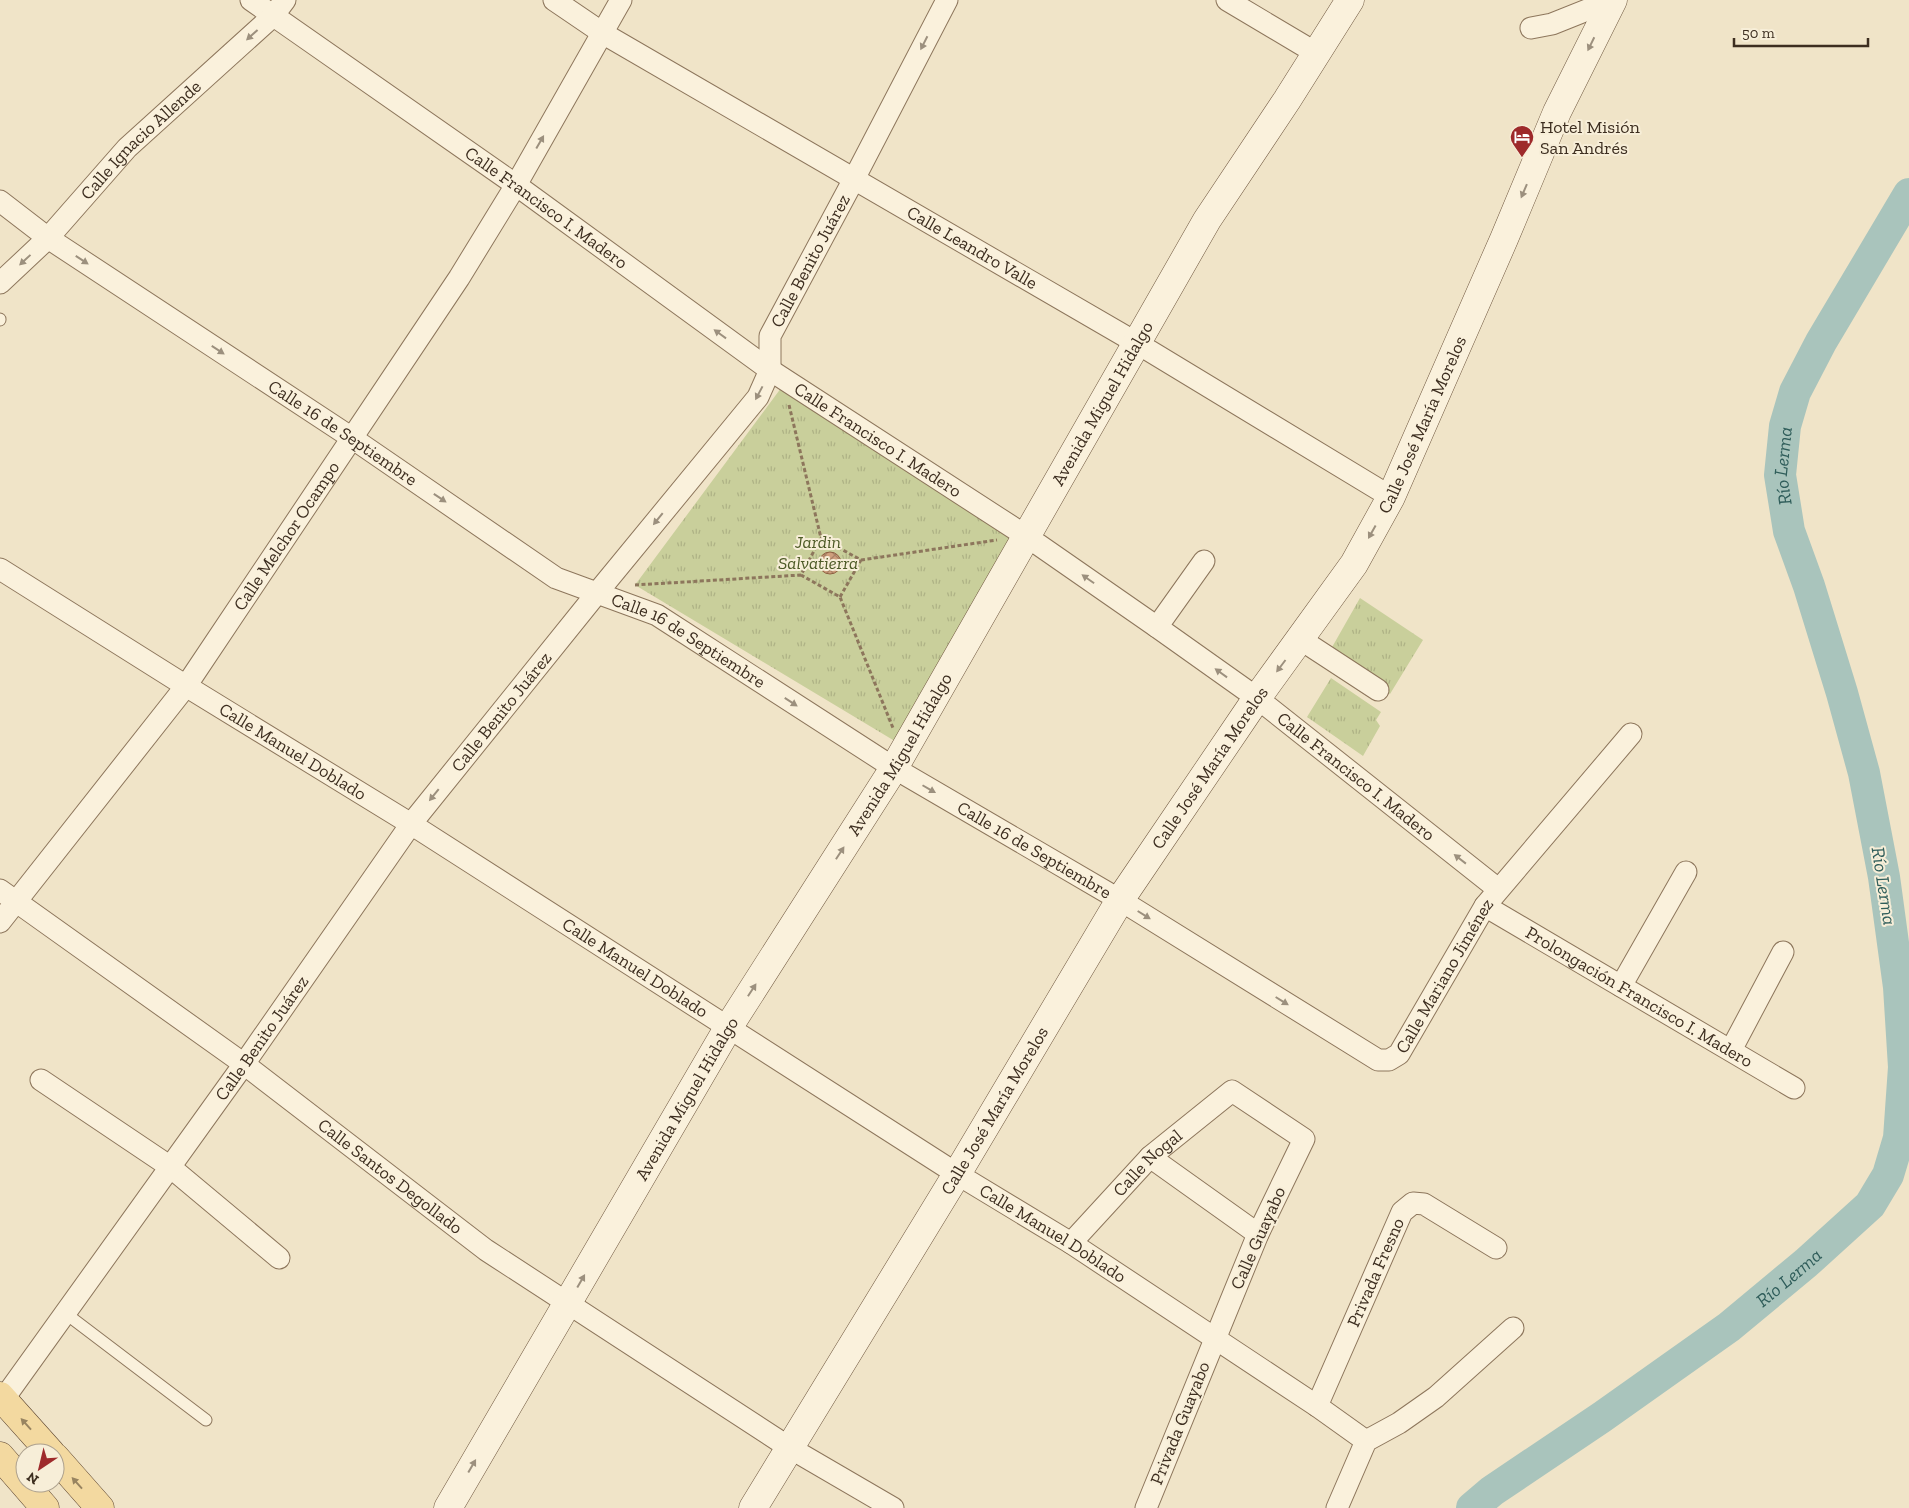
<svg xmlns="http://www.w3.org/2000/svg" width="1909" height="1508" font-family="'Zilla Slab',serif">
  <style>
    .park { fill: url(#park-tufts) }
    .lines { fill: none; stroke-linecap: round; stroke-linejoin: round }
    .river { stroke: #a9c4bc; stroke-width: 32 }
    .building { fill: url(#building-cross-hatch); stroke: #8d5f41 }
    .lane-casing { stroke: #8d765c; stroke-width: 13 }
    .street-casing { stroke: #8d765c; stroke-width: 23 }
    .secondary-casing { stroke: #6f573f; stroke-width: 29 }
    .primary-casing { stroke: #5b4430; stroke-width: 29 }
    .path { stroke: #8d765c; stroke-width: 3; stroke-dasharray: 4 2.5; stroke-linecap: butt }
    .lane { stroke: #faf1dc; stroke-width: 11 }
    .street { stroke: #faf1dc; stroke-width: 21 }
    .secondary { stroke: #faf1dc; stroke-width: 28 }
    .primary { stroke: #f3d9a0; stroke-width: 28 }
    .oneway { fill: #9c907e }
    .oneway2 { fill: #988460 }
    .labels { text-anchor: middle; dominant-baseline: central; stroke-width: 4; stroke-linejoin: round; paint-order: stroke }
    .poi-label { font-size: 18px; fill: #3d2e20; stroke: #f7eed8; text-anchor: start }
    .street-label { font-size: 18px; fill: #3d2e20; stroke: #f7eed8 }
    .park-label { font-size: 18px; font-style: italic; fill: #4d5a26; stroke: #f7eed8 }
    .water-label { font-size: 19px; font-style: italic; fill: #2f5d5a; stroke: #f7eed8 }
  </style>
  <defs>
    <pattern id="park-tufts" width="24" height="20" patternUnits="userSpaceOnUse" patternTransform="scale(1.25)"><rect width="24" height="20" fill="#c9cf9b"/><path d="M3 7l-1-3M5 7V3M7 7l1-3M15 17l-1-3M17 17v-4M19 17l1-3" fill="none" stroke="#aeb285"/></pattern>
    <pattern id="building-cross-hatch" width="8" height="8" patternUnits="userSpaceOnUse" patternTransform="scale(1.25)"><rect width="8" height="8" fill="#cf9f7d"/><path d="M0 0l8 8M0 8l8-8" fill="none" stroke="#a98266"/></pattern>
  </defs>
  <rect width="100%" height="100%" fill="#f0e4c8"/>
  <path class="park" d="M 784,384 L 1018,537 L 898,743 L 635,585 Z
    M 1360,598 L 1423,640 L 1390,694 L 1327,656 Z
    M 1331,678 L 1381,712 L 1376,720 L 1380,726 L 1363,756 L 1307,717 Z"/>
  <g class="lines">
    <path class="river" id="s1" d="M 1472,1508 L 1492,1491 L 1602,1417 L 1729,1327 L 1806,1263 L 1870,1205 L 1888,1175 L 1899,1138 L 1904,1067 L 1899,987 L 1884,877 L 1864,773 L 1842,693 L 1809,586 L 1789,531 L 1780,475 L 1785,426 L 1795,392 L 1821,342 L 1909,194"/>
  </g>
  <path class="building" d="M819 563a11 11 0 1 1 22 0a11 11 0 1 1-22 0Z"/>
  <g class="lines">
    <g class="lane-casing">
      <path id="lane" d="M 0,319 L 0,320
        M 65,1313 L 206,1420"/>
    </g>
    <g class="street-casing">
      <g id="street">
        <path id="s2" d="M 251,0 L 516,185 L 770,370 L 1026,536 L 1157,627 L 1257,698 L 1498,889"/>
        <path id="s3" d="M 554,0 L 604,34 L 1135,342 L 1391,497"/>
        <path d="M 1227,0 L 1316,53"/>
        <path d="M 1531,28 L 1552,24 L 1612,0"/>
        <path id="s4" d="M 0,201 L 48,238 L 352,438 L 556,578 L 657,615 L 894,768 L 1120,900 L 1378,1060 L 1389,1060 L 1399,1054 L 1485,906 L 1631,734"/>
        <path id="s5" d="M 0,283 L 48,238 L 127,148 L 273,16 L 285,0"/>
        <path id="s6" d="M 0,569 L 186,686 L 411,824 L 957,1174 L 1071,1243 L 1317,1406 L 1366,1441"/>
        <path d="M 1157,627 L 1204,561"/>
        <path d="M 1300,639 L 1378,690"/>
        <path id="s7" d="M 0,890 L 244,1064 L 486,1250 L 790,1448 L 893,1508"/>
        <path id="s8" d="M 1485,906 L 1794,1088"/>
        <path id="s9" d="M 0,922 L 186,686 L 459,278 L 516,185 L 621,0"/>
        <path d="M 1621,986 L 1686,872"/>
        <path d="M 1731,1050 L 1783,952"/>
        <path d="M 41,1080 L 169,1166 L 279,1258"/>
        <path d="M 1150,1157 L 1258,1234"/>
        <path id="s10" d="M 1071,1243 L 1150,1157 L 1232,1091 L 1304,1139 L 1258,1234 L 1146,1508"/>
        <path id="s11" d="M 0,1404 L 244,1064 L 411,824 L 597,593 L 758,397 L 770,370 L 770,336 L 854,179 L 947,0"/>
        <path id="s12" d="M 1317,1406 L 1402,1212 L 1413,1203 L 1424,1204 L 1496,1248"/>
        <path d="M 1337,1508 L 1366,1441 L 1399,1423 L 1436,1397 L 1513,1328"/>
      </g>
    </g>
    <g class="secondary-casing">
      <g id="secondary">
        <path id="s13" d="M 448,1508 L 728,1028 L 894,768 L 1207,220 L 1287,100 L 1350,0"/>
        <path id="s14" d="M 753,1508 L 957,1174 L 1120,900 L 1257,698 L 1354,564 L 1391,497 L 1504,239 L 1557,112 L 1613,0"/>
      </g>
    </g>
    <g class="primary-casing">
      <path id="primary" d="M 0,1396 L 51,1453
        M 0,1456 L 45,1508
        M 55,1457 L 100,1508"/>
    </g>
    <path class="path" d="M 789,405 L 821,538
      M 861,560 L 997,540
      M 635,585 L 801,575
      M 840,597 L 861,560 L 821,538 L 801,575 L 840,597 L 893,728"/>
    <use href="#lane" class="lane"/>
    <use href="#street" class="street"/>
    <use href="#secondary" class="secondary"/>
    <use href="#primary" class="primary"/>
  </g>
  <defs><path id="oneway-solid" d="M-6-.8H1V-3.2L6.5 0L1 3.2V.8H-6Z" transform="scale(1.25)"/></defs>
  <g class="oneway">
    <use href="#oneway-solid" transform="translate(252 35) rotate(138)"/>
    <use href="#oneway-solid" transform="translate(924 43) rotate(117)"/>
    <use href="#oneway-solid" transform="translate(1591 44) rotate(116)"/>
    <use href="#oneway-solid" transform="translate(540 142) rotate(-60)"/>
    <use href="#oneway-solid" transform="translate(1524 191) rotate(113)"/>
    <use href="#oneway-solid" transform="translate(25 260) rotate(137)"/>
    <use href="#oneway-solid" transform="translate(82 260) rotate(33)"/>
    <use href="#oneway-solid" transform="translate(720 334) rotate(-144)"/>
    <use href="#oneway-solid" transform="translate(218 350) rotate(33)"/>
    <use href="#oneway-solid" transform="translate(759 393) rotate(118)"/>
    <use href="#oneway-solid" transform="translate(440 498) rotate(34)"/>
    <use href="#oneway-solid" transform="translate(658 519) rotate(129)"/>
    <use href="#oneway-solid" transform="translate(1372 532) rotate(119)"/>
    <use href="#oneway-solid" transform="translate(1088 579) rotate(-145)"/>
    <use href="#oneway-solid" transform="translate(1281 666) rotate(127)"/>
    <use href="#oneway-solid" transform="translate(1221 673) rotate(-144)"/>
    <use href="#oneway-solid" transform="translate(791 702) rotate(33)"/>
    <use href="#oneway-solid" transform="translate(929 789) rotate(30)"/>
    <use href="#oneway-solid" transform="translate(434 795) rotate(129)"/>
    <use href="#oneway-solid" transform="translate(840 853) rotate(-57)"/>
    <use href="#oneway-solid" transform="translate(1460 859) rotate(-142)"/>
    <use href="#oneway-solid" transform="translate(1144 915) rotate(32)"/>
    <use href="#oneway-solid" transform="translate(752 990) rotate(-57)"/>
    <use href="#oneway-solid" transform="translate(1282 1001) rotate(32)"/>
    <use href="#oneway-solid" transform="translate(581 1281) rotate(-60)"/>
    <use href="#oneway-solid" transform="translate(472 1466) rotate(-60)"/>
  </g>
  <g class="oneway2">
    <use href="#oneway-solid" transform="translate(26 1424) rotate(-132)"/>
    <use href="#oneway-solid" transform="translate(77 1483) rotate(-132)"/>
  </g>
  <defs>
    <g id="hotel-pin" transform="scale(1.25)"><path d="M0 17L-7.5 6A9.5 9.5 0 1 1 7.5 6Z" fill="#9e2a2b" stroke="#f7eed8"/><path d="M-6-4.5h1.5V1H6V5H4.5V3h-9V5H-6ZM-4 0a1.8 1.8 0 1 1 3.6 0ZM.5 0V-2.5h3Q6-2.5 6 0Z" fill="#fff"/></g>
  </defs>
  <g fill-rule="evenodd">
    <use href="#hotel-pin" x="1522" y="137"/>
  </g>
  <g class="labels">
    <g class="poi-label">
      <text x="1540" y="127">Hotel Misión<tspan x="1540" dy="21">San Andrés</tspan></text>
    </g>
    <g class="street-label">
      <text stroke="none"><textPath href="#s5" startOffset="201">Calle Ignacio Allende</textPath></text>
      <text stroke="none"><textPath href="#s2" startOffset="361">Calle Francisco I. Madero</textPath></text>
      <text stroke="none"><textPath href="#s3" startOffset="486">Calle Leandro Valle</textPath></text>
      <text stroke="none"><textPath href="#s11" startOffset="1410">Calle Benito Juárez</textPath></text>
      <text stroke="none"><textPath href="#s13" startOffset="1284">Avenida Miguel Hidalgo</textPath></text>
      <text stroke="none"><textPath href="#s14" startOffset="1275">Calle José María Morelos</textPath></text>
      <text stroke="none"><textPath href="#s4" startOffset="414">Calle 16 de Septiembre</textPath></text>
      <text stroke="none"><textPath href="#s2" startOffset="766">Calle Francisco I. Madero</textPath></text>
      <text stroke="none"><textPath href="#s9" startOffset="481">Calle Melchor Ocampo</textPath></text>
      <text stroke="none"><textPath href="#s4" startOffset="819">Calle 16 de Septiembre</textPath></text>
      <text stroke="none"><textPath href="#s11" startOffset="855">Calle Benito Juárez</textPath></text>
      <text stroke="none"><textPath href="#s6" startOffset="345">Calle Manuel Doblado</textPath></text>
      <text stroke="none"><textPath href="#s13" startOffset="879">Avenida Miguel Hidalgo</textPath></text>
      <text stroke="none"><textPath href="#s14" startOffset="870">Calle José María Morelos</textPath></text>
      <text stroke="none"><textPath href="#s2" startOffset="1351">Calle Francisco I. Madero</textPath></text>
      <text stroke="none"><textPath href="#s4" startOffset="1224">Calle 16 de Septiembre</textPath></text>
      <text stroke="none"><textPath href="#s6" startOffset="750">Calle Manuel Doblado</textPath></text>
      <text stroke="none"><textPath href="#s4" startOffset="1740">Calle Mariano Jiménez</textPath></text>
      <text stroke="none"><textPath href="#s8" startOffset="179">Prolongación Francisco I. Madero</textPath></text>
      <text stroke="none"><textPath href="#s11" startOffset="450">Calle Benito Juárez</textPath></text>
      <text stroke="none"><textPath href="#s13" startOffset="474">Avenida Miguel Hidalgo</textPath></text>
      <text stroke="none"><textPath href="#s14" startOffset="465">Calle José María Morelos</textPath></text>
      <text stroke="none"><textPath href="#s10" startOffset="111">Calle Nogal</textPath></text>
      <text stroke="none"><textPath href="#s7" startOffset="484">Calle Santos Degollado</textPath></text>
      <text stroke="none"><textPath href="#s6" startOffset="1245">Calle Manuel Doblado</textPath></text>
      <text transform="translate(1258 1238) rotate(-66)">Calle Guayabo</text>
      <text stroke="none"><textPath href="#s12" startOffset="146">Privada Fresno</textPath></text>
      <text transform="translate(1180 1423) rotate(-68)">Privada Guayabo</text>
    </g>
    <g class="park-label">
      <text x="818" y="542">Jardin<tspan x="818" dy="21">Salvatierra</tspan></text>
    </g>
    <g class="water-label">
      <text stroke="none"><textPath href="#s1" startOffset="1262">Río Lerma</textPath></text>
      <text transform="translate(1884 886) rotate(81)">Río Lerma</text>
      <text stroke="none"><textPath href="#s1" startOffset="392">Río Lerma</textPath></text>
    </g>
  </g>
  <g transform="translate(40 1468) rotate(215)"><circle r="24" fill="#f7eed8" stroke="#ada18e"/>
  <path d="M0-4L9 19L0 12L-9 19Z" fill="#9e2a2b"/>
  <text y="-8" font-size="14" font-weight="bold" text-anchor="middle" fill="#3d2e20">N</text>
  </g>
  <path d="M1734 38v8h134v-8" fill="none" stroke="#3d2e20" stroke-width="2.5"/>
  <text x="1742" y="38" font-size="15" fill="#3d2e20" stroke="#f7eed8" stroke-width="4" paint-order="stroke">50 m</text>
</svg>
